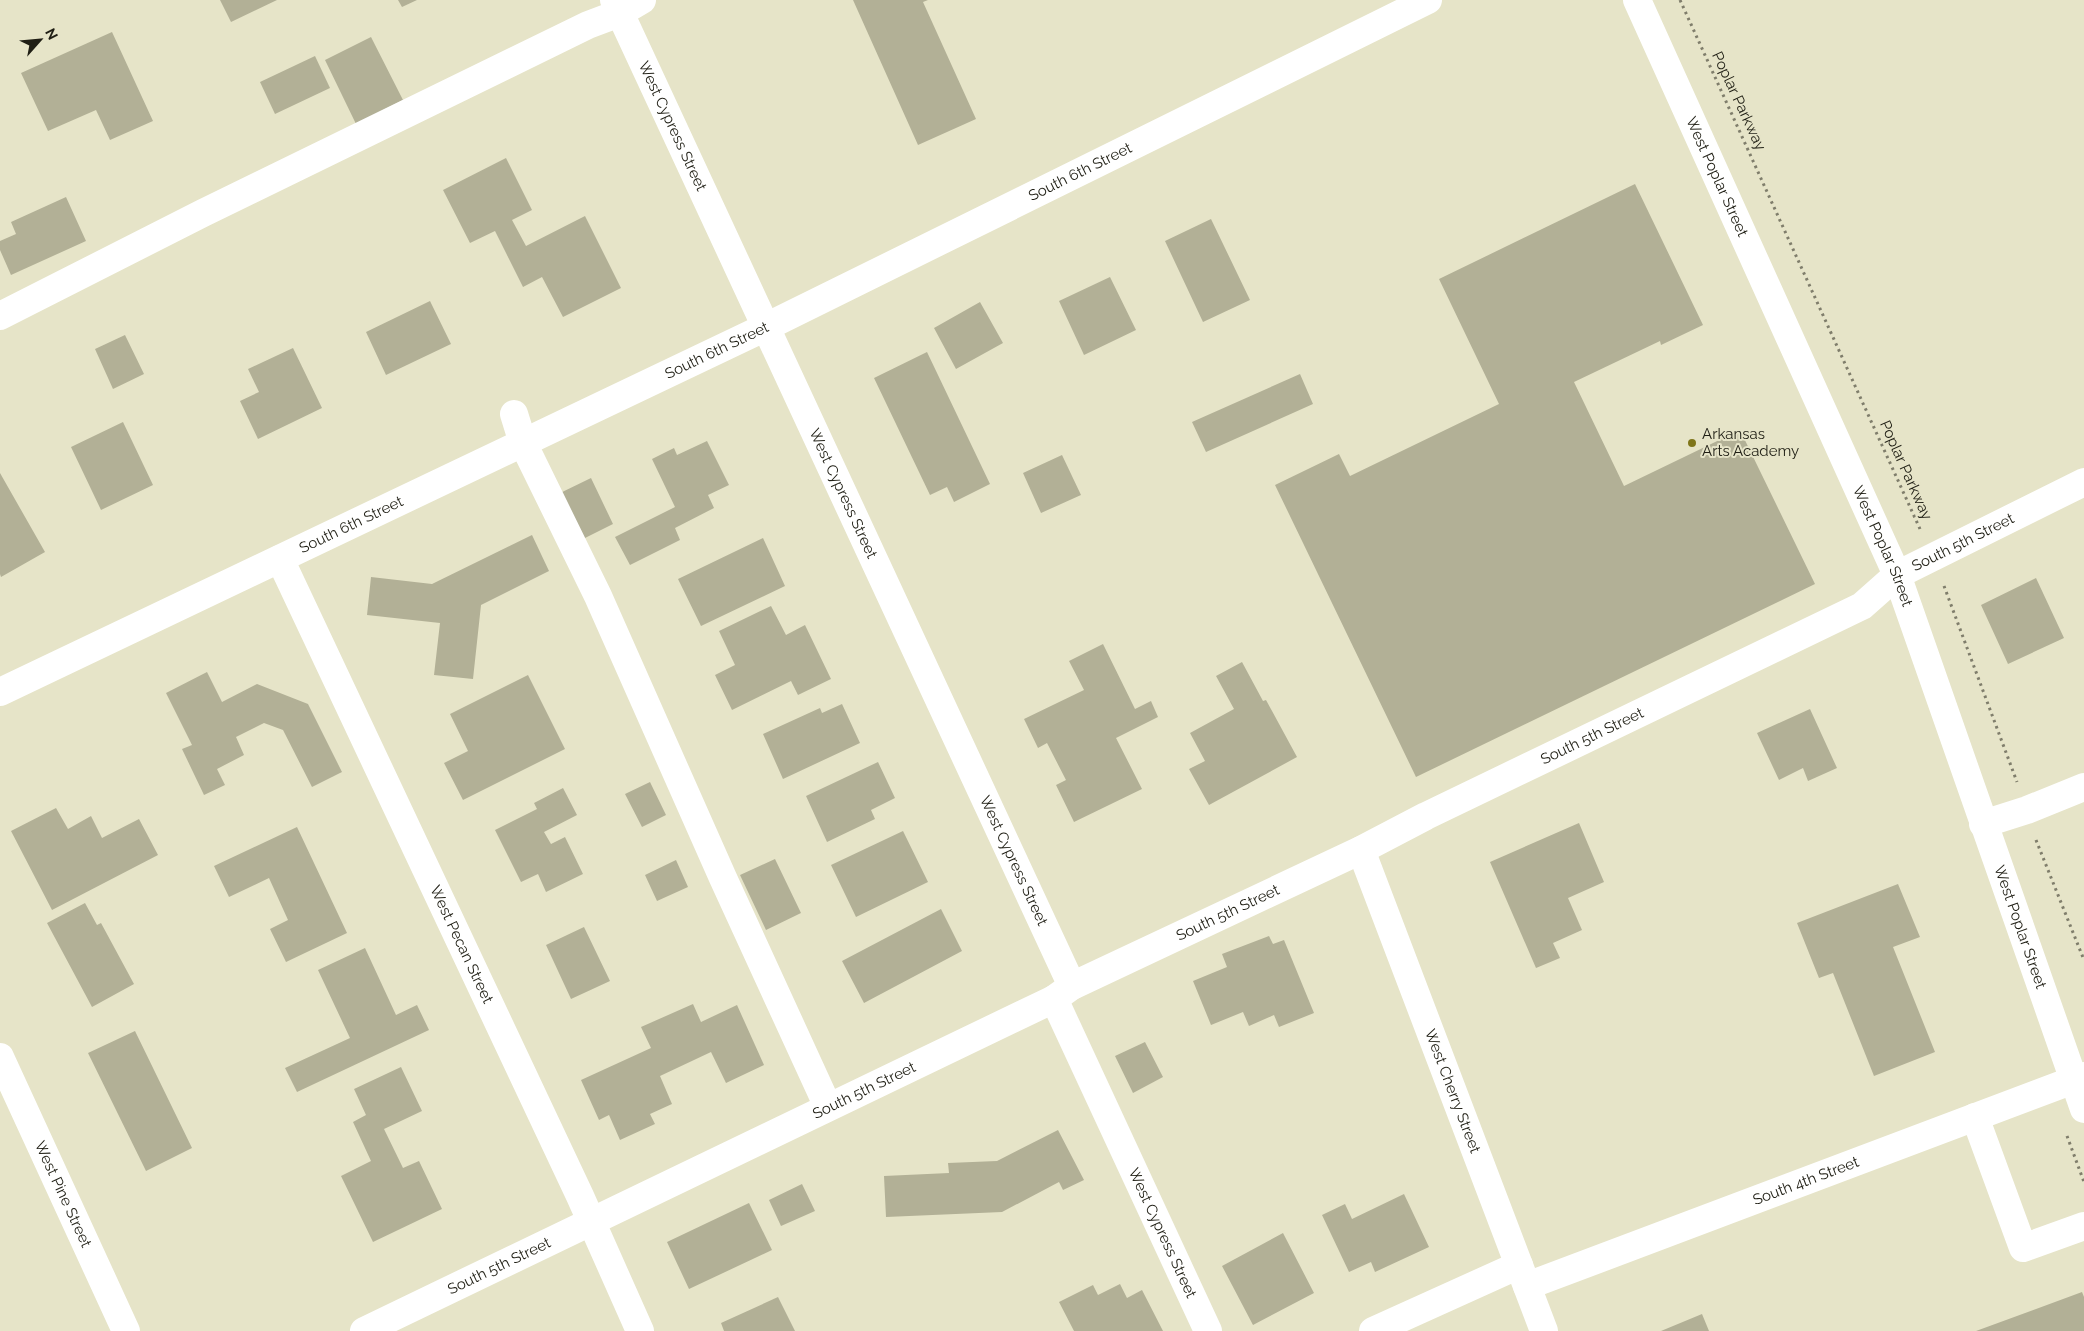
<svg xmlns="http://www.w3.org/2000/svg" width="2084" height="1331" font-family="Raleway,sans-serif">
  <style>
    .building { fill: #b2b096 }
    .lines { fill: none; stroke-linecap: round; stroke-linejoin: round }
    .path { stroke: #7f7d6b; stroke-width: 3; stroke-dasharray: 2.5 4; stroke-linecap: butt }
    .minor { stroke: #fff; stroke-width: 28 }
    .poi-dot { fill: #7f761a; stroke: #e6e4c8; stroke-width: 2 }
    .labels { text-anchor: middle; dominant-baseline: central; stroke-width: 4; stroke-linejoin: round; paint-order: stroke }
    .street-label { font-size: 15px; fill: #1f1e14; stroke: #e6e4c8 }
    .poi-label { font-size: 15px; fill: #1f1e14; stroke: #e6e4c8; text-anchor: start }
  </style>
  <rect width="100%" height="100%" fill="#e6e4c8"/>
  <path class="building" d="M 220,0 L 277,0 L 231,22 Z
    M 398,0 L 417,0 L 402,7 Z
    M 853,0 L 928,0 L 923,2 L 976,119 L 918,145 Z
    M 112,32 L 153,121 L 110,140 L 96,110 L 48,131 L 21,73 Z
    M 371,37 L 403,100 L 356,124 L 325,60 Z
    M 315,56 L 330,88 L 275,114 L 260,82 Z
    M 506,158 L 532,210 L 512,220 L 526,246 L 585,216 L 621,288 L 563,317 L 542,277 L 523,287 L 495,231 L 470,243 L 443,190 Z
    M 1635,184 L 1703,325 L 1661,345 L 1660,341 L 1574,382 L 1624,486 L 1740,430 L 1815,584 L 1416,777 L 1275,485 L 1339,454 L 1350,476 L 1499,404 L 1439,279 Z
    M 66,197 L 86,241 L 11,275 L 0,250 L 0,241 L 16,234 L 11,222 Z
    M 1211,219 L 1250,300 L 1203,322 L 1165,241 Z
    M 1110,277 L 1136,330 L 1084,355 L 1059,301 Z
    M 430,301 L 451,344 L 386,375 L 366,332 Z
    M 980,302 L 1003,343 L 956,369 L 934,328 Z
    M 125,335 L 144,374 L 113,389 L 95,349 Z
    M 293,348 L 322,408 L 258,439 L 240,401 L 259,392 L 248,369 Z
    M 927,352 L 990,484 L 954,502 L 947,487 L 930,495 L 874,378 Z
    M 1300,374 L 1313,404 L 1206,452 L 1192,422 Z
    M 123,422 L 153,485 L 101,510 L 71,447 Z
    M 707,441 L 729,485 L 708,495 L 714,508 L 675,528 L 680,540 L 630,565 L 615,537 L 675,507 L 652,459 L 674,448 L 677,455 Z
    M 1062,455 L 1081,495 L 1041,513 L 1023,473 Z
    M 0,473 L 45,552 L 1,577 L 0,574 Z
    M 591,478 L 613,524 L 577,542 L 554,496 Z
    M 532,535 L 549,571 L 481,605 L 473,679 L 434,675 L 440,623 L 367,615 L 371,577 L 432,584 Z
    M 763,538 L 785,586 L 701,626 L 678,579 Z
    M 2036,578 L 2064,638 L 2008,664 L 1981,605 Z
    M 771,606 L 786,635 L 805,625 L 831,679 L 798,695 L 791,681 L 732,710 L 715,675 L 735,665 L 719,631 Z
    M 1103,644 L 1135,709 L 1151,701 L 1158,717 L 1116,738 L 1142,789 L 1074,822 L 1056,785 L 1066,780 L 1047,743 L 1038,748 L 1024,719 L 1084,690 L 1069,661 Z
    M 1242,662 L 1263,701 L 1266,700 L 1297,757 L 1209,805 L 1189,769 L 1205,761 L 1190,733 L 1234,709 L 1216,676 Z
    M 207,672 L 222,702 L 257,684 L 308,704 L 342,772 L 312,787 L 283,730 L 264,723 L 236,737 L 244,755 L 217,769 L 225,785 L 204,795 L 182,749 L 192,745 L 166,693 Z
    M 528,675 L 565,749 L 463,800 L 444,763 L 468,751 L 450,714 Z
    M 842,704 L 860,743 L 783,779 L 763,734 L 820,708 L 822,713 Z
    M 1810,709 L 1837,768 L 1808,781 L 1803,768 L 1779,780 L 1757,733 Z
    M 878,762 L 895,798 L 871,810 L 875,819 L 827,842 L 806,796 Z
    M 650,782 L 666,815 L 642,827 L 625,794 Z
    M 563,788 L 577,815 L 544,832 L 551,844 L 565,837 L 583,874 L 546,892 L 538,874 L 521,882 L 495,830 L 537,809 L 534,803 Z
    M 56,808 L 68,829 L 91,816 L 102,838 L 139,819 L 158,855 L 52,910 L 11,831 Z
    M 1579,823 L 1604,882 L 1568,898 L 1582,930 L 1553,943 L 1560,958 L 1536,968 L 1490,862 Z
    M 297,827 L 347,933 L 286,962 L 270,929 L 288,920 L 269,878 L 229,897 L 214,866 Z
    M 903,831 L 928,882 L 856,917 L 831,865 Z
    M 775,859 L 801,913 L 766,930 L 740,875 Z
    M 676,860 L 688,887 L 657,901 L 645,875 Z
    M 1898,884 L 1920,937 L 1893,947 L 1935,1052 L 1874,1076 L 1833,973 L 1819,978 L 1797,923 Z
    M 85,903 L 97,925 L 101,923 L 134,984 L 92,1007 L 47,923 Z
    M 941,909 L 962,951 L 864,1003 L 842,961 Z
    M 584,927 L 610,981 L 571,999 L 546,945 Z
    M 1269,936 L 1273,944 L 1284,940 L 1314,1013 L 1279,1027 L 1274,1015 L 1249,1026 L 1243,1012 L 1211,1025 L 1193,981 L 1227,967 L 1222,954 Z
    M 365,948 L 396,1015 L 417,1005 L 429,1030 L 297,1092 L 285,1068 L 350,1038 L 318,970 Z
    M 693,1004 L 701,1022 L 737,1005 L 764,1065 L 726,1083 L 711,1052 L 660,1076 L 672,1104 L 650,1114 L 655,1124 L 620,1140 L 609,1115 L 599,1120 L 581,1080 L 651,1048 L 641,1027 Z
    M 135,1031 L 192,1148 L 146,1171 L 88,1053 Z
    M 1145,1042 L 1163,1077 L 1133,1093 L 1115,1056 Z
    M 401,1067 L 422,1111 L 384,1129 L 403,1168 L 419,1161 L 442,1209 L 373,1242 L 341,1176 L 371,1161 L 353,1122 L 366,1115 L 354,1089 Z
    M 1058,1130 L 1084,1180 L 1063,1190 L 1059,1182 L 1002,1212 L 886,1217 L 884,1176 L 949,1173 L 948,1163 L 997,1161 Z
    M 802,1184 L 815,1211 L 781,1226 L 769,1200 Z
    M 1404,1194 L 1429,1247 L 1375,1272 L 1371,1262 L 1349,1272 L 1322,1215 L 1345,1204 L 1352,1219 Z
    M 749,1203 L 772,1250 L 689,1289 L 667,1242 Z
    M 1283,1233 L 1314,1293 L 1253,1325 L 1222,1266 Z
    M 1120,1284 L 1127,1298 L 1142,1290 L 1163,1331 L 1074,1331 L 1059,1302 L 1093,1285 L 1098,1295 Z
    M 2082,1292 L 2084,1297 L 2084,1331 L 1976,1331 Z
    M 778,1297 L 795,1331 L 724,1331 L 721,1323 Z
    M 1702,1314 L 1709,1331 L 1661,1331 Z"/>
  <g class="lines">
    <path class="path" d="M 1680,0 L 1920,529
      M 1944,586 L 2017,782
      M 2036,840 L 2084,960
      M 2067,1136 L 2084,1182"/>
    <g class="minor">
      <path id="s1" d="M 614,0 L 1072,986"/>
      <path id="s2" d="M 1637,0 L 1897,575 L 2084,1109"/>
      <path d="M 0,316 L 203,213 L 588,25 L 620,13 L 642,0"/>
      <path d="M 514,414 L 523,443 L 598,596 L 723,878 L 828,1107"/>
      <path id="s3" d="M 280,559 L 580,1196 L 640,1331"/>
      <path id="s4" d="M 0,692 L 766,327 L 1428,0"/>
      <path d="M 1983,824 L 2027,810 L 2084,787"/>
      <path id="s5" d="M 1361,850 L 1544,1331"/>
      <path id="s6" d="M 1054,999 L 1208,1331"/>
      <path id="s7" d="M 0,1057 L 126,1331"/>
      <path d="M 1975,1117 L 2023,1248 L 2084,1226"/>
      <path id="s8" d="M 1527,1286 L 2084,1076"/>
      <path id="s9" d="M 364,1331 L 1054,999 L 1072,986 L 1361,850 L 1426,816 L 1862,606 L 1897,575 L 2084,482"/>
      <path d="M 1373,1331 L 1519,1265"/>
    </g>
  </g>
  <circle class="poi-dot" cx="1692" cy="443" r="5"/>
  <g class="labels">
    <g class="street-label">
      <text transform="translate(1739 101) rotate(65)">Poplar Parkway</text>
      <text stroke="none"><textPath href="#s1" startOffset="139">West Cypress Street</textPath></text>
      <text stroke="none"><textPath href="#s4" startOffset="1199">South 6th Street</textPath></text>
      <text stroke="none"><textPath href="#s2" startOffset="194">West Poplar Street</textPath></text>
      <text stroke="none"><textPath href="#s4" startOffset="794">South 6th Street</textPath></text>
      <text transform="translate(1906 470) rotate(66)">Poplar Parkway</text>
      <text stroke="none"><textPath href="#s1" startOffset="544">West Cypress Street</textPath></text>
      <text stroke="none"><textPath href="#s4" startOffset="389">South 6th Street</textPath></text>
      <text stroke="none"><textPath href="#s9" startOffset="1785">South 5th Street</textPath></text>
      <text stroke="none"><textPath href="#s2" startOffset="599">West Poplar Street</textPath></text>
      <text stroke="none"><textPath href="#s9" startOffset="1365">South 5th Street</textPath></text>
      <text stroke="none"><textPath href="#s1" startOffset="949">West Cypress Street</textPath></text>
      <text stroke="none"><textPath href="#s9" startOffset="960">South 5th Street</textPath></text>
      <text stroke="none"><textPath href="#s2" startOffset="1004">West Poplar Street</textPath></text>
      <text stroke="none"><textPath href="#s3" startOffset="426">West Pecan Street</textPath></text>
      <text stroke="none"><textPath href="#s9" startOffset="555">South 5th Street</textPath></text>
      <text stroke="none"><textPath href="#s5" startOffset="258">West Cherry Street</textPath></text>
      <text stroke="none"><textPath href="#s8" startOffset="298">South 4th Street</textPath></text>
      <text stroke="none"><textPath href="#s7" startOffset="151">West Pine Street</textPath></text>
      <text stroke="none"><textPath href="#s6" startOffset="258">West Cypress Street</textPath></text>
      <text stroke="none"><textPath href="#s9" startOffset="150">South 5th Street</textPath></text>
    </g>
    <g class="poi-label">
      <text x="1702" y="434">Arkansas<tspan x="1702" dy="17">Arts Academy</tspan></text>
    </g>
  </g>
  <g transform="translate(40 40) rotate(63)" stroke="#e6e4c8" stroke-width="4" paint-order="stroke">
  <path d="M0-4L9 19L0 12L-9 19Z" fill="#1f1e14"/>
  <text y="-8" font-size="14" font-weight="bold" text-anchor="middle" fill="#1f1e14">N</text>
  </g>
</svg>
